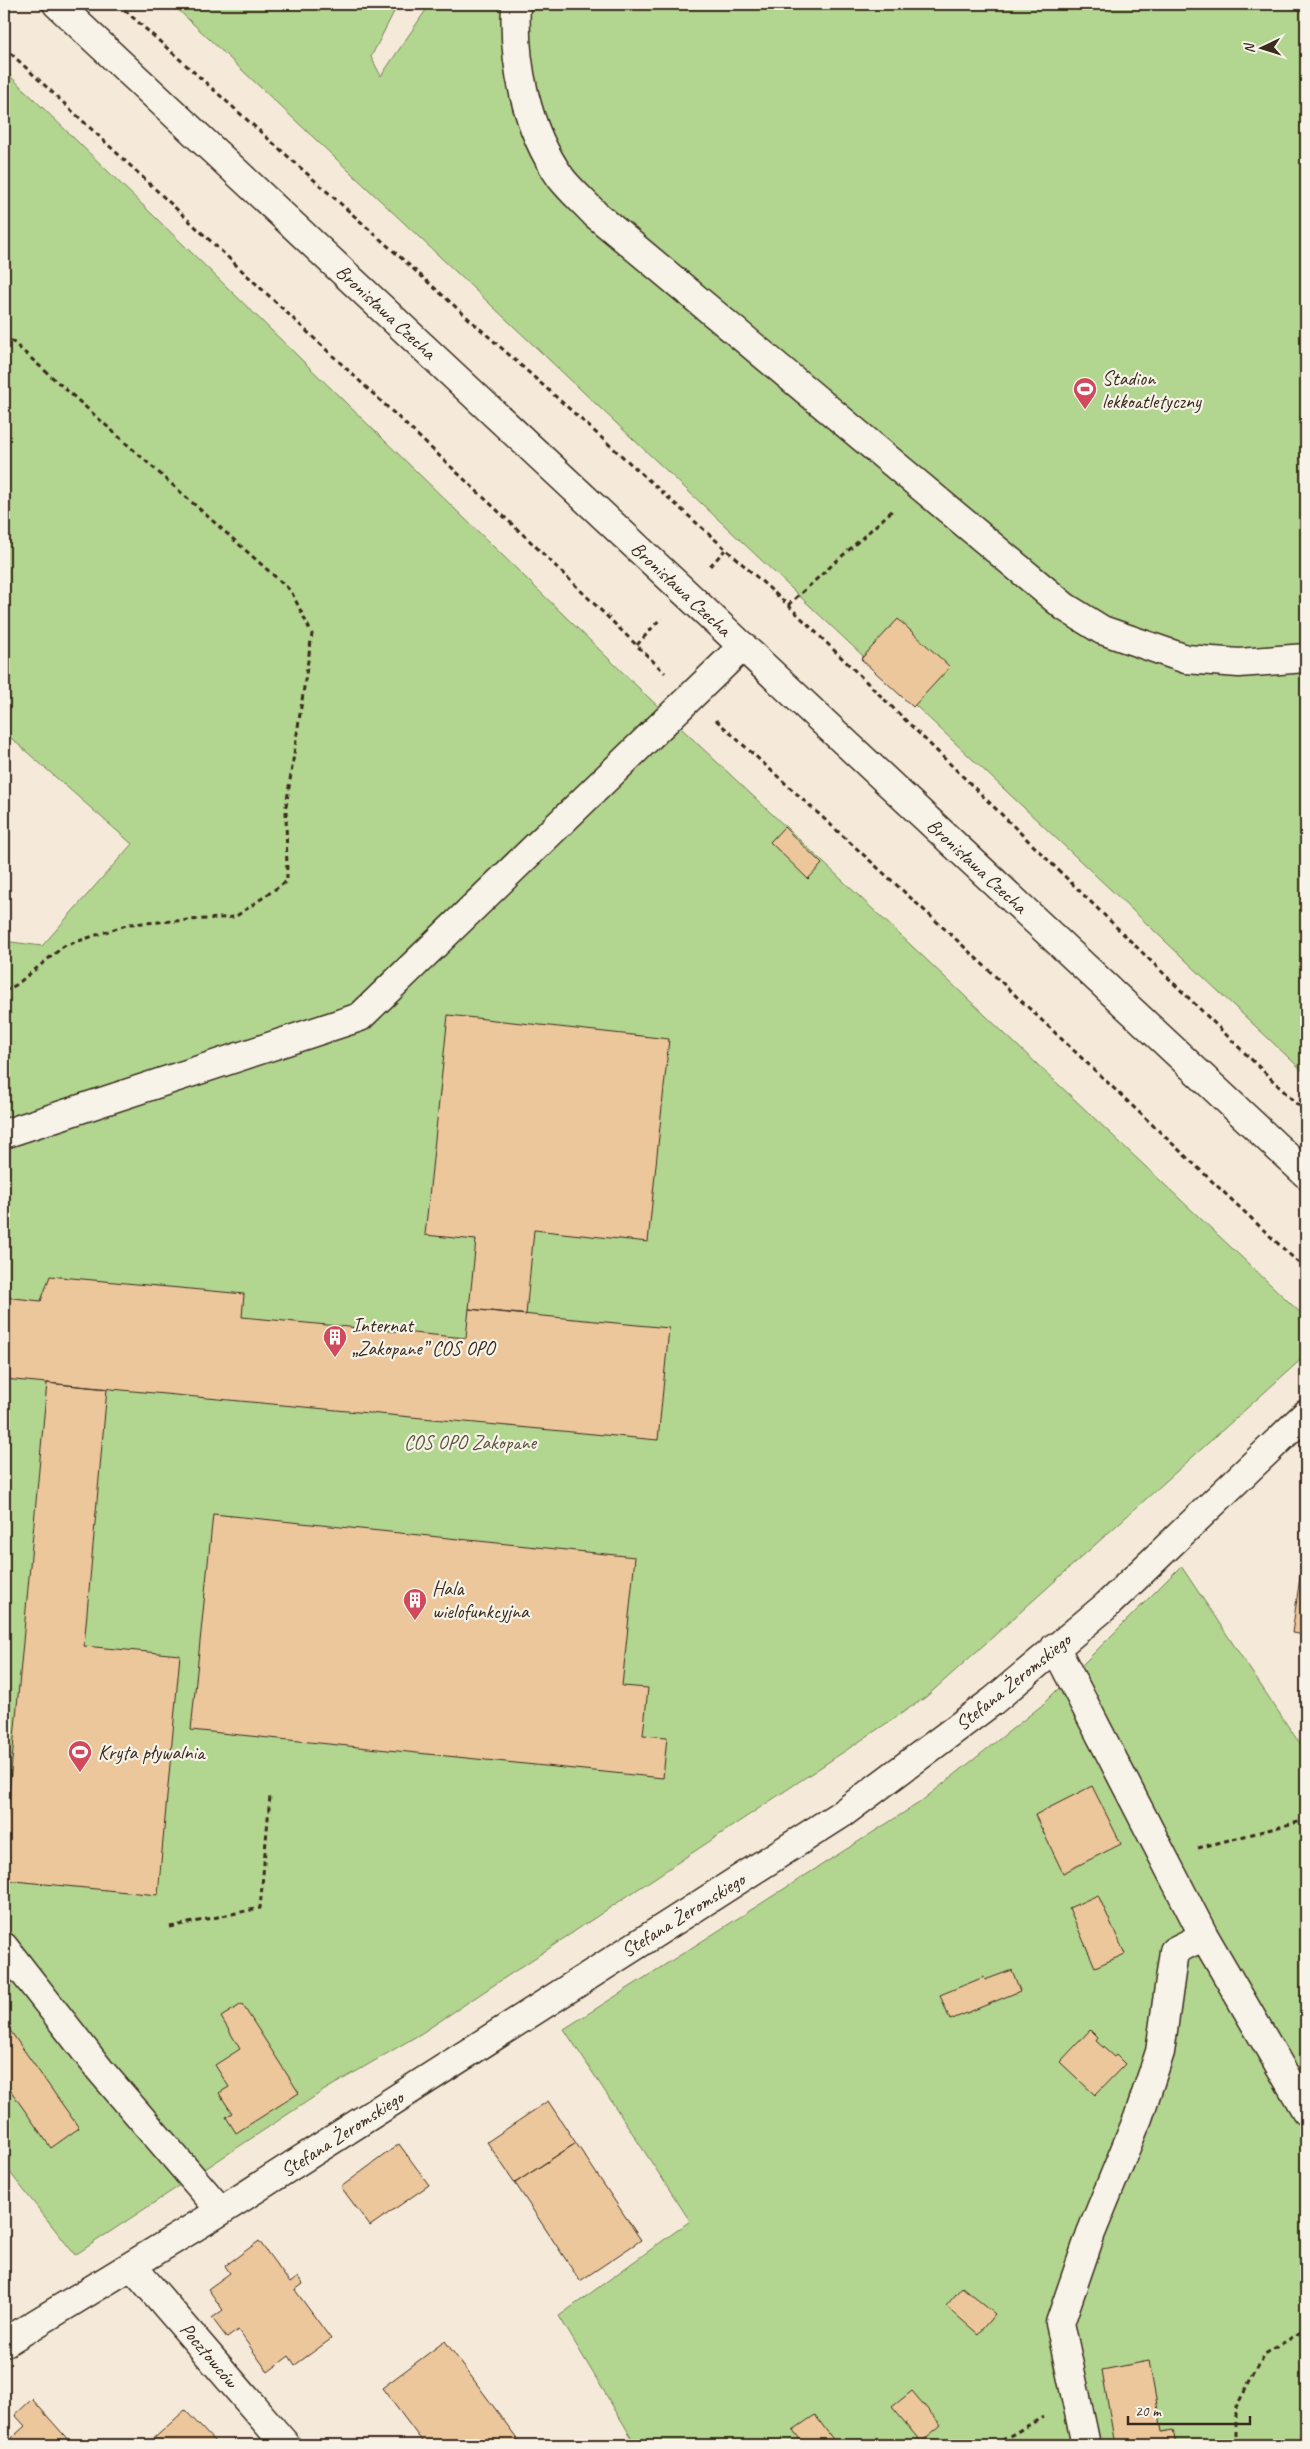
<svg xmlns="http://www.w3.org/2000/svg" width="1310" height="2449" font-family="Caveat,sans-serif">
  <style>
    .green { fill: #b2d590; stroke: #768057 }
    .building { fill: #ecc79c; stroke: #3b2a1e }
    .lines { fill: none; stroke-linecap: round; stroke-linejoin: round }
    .minor-casing { stroke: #3b2a1e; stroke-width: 31 }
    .path { stroke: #3b2a1e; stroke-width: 3; stroke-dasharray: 5 4; stroke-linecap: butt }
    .minor { stroke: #f7f3e8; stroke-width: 28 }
    .labels { text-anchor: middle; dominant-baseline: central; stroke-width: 4.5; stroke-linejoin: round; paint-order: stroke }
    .street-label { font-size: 20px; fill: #3b2a1e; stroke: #f7f3e8 }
    .poi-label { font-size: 20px; fill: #3b2a1e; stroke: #f7f3e8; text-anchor: start }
    .park-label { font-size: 20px; fill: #59553a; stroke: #f7f3e8 }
  </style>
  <rect width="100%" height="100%" fill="#f5ead9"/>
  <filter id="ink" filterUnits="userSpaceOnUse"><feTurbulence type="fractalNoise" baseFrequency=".02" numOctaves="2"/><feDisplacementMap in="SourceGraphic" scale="10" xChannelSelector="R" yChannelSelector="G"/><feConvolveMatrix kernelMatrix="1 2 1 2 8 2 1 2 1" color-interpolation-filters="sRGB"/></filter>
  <g filter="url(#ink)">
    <path class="green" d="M 172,4 L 398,4 L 371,57 L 381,76 L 430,4 L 1306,4 L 1306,1074 Z
      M 4,70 L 646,695 L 1306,1318 L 1306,1355 L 926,1697 L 422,2033 L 323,2091 L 75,2255 L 4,2165 L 4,941 L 42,946 L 132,844 L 4,732 Z
      M 1181,1566 L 1306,1753 L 1306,2445 L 636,2445 L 559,2316 L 690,2221 L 564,2029 L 919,1803 L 1041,1706 Z"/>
    <path class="building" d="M 898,619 L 950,667 L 913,707 L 861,659 Z
      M 784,827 L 822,864 L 808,879 L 770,842 Z
      M 448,1015 L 669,1039 L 648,1242 L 534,1230 L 526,1315 L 469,1309 L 476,1240 L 425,1235 Z
      M 50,1276 L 244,1294 L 242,1317 L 466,1338 L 469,1309 L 669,1328 L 658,1440 L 4,1379 L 4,1297 L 41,1301 Z
      M 47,1383 L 107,1389 L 84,1646 L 180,1655 L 158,1895 L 4,1880 L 4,1847 Z
      M 213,1514 L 635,1557 L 622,1686 L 648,1688 L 643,1735 L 667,1737 L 663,1778 L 191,1730 Z
      M 1302,1563 L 1306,1564 L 1306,1635 L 1292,1633 Z
      M 1092,1786 L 1121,1844 L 1063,1873 L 1035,1815 Z
      M 1098,1895 L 1125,1954 L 1095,1967 L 1069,1908 Z
      M 1012,1970 L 1020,1991 L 950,2020 L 940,1995 L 984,1977 L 985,1980 Z
      M 242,2004 L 299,2093 L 236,2133 L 226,2117 L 232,2113 L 219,2093 L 229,2087 L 215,2065 L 240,2049 L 221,2017 Z
      M 4,2022 L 79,2128 L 51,2148 L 4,2081 Z
      M 1090,2030 L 1098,2038 L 1096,2041 L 1114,2057 L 1116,2055 L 1125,2064 L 1095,2095 L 1060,2062 Z
      M 548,2101 L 576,2143 L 515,2183 L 487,2142 Z
      M 576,2143 L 641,2240 L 580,2281 L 515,2183 Z
      M 399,2144 L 429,2185 L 370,2226 L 341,2187 Z
      M 259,2241 L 290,2283 L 298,2277 L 303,2284 L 295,2290 L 331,2339 L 295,2365 L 289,2356 L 268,2372 L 238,2330 L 227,2338 L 212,2318 L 223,2310 L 208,2289 L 230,2273 L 225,2266 Z
      M 962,2287 L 995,2314 L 978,2334 L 946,2306 Z
      M 445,2341 L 522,2445 L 425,2445 L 382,2388 Z
      M 1149,2361 L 1162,2432 L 1173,2430 L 1176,2445 L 1115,2445 L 1102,2370 Z
      M 912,2391 L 941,2425 L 921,2442 L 892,2407 Z
      M 32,2399 L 71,2443 L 69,2445 L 4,2445 L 25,2426 L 15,2415 Z
      M 185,2410 L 215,2442 L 211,2445 L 147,2445 Z
      M 815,2415 L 837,2445 L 804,2445 L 793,2430 Z"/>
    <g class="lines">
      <g class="minor-casing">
        <path id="minor" d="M 57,4 L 1306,1174
          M 516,4 C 513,63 526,129 561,178 C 571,191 584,202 595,214 L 1065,607 L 1102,630 L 1186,659 L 1239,663 L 1306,658
          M 4,1134 L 360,1017 L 743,646
          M 1055,1647 L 1204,1936 L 1306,2111
          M 4,1947 L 100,2070 L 221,2211
          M 132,2266 L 286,2445
          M 4,2343 L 221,2211 L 843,1813 L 993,1701 L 1107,1605 L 1306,1414
          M 1086,2445 L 1060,2323 L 1091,2233 L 1138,2118 L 1160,2052 L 1174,1951 L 1204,1936"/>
      </g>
      <path class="path" d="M 118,4 L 788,605 L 1306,1113
        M 4,47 L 531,542 L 665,673
        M 4,334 L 291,591 L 312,634 L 286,807 L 287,881 L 235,917 L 129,924 L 64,946 L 16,985 L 4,991
        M 710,566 L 725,550
        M 788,605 L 894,509
        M 637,645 L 661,618
        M 716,720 L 959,942 L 1306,1270
        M 1198,1848 L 1306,1820
        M 170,1927 L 260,1908 L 270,1796
        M 994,2445 L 1043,2417
        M 1236,2445 L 1236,2407 L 1265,2354 L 1306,2329"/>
      <use href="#minor" class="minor"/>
    </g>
  </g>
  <defs>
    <g id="stadium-pin" transform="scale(1.25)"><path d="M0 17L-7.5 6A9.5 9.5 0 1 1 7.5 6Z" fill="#d1495b" stroke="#f7f3e8"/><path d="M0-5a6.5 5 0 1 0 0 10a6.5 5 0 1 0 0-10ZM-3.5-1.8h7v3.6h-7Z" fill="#fff"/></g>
    <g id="building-pin" transform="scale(1.25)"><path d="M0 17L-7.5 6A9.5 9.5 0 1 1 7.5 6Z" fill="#d1495b" stroke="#f7f3e8"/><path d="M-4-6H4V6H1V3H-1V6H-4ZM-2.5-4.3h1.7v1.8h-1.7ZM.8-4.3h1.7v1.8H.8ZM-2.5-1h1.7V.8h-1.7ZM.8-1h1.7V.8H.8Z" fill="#fff"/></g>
  </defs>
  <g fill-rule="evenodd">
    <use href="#stadium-pin" x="1085" y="389"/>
    <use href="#building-pin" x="335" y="1337"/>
    <use href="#building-pin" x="415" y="1600"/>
    <use href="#stadium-pin" x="80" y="1752"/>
  </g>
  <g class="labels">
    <g class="street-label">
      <text transform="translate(386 312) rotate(43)">Bronisława Czecha</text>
      <text transform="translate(681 589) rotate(43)">Bronisława Czecha</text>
      <text transform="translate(977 866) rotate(43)">Bronisława Czecha</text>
      <text transform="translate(1013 1682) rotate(-39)">Stefana Żeromskiego</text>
      <text transform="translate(683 1915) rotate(-32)">Stefana Żeromskiego</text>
      <text transform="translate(342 2134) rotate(-33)">Stefana Żeromskiego</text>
      <text transform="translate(209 2355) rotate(50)">Pocztowców</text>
    </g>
    <g class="poi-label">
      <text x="1102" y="378">Stadion<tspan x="1102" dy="23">lekkoatletyczny</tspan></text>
      <text x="352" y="1325">Internat<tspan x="352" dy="23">„Zakopane” COS OPO</tspan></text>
      <text x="432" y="1588">Hala<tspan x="432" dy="23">wielofunkcyjna</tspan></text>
      <text x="98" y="1752">Kryta pływalnia</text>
    </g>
    <g class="park-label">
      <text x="470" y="1442">COS OPO Zakopane</text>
    </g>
  </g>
  <rect width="1310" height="2449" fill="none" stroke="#f7f3e8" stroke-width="20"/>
  <rect x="10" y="10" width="1290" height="2429" fill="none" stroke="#3b2a1e" stroke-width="2" filter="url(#ink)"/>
  <g transform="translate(1262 48) rotate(266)" stroke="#f7f3e8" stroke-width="4" paint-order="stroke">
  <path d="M0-4L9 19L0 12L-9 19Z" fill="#3b2a1e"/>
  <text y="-8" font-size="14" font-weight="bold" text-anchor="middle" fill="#3b2a1e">N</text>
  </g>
  <path d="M1128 2416v8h122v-8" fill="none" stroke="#3b2a1e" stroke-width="2.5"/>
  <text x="1135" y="2416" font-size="15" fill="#3b2a1e" stroke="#f7f3e8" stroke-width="4" paint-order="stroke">20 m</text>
</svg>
